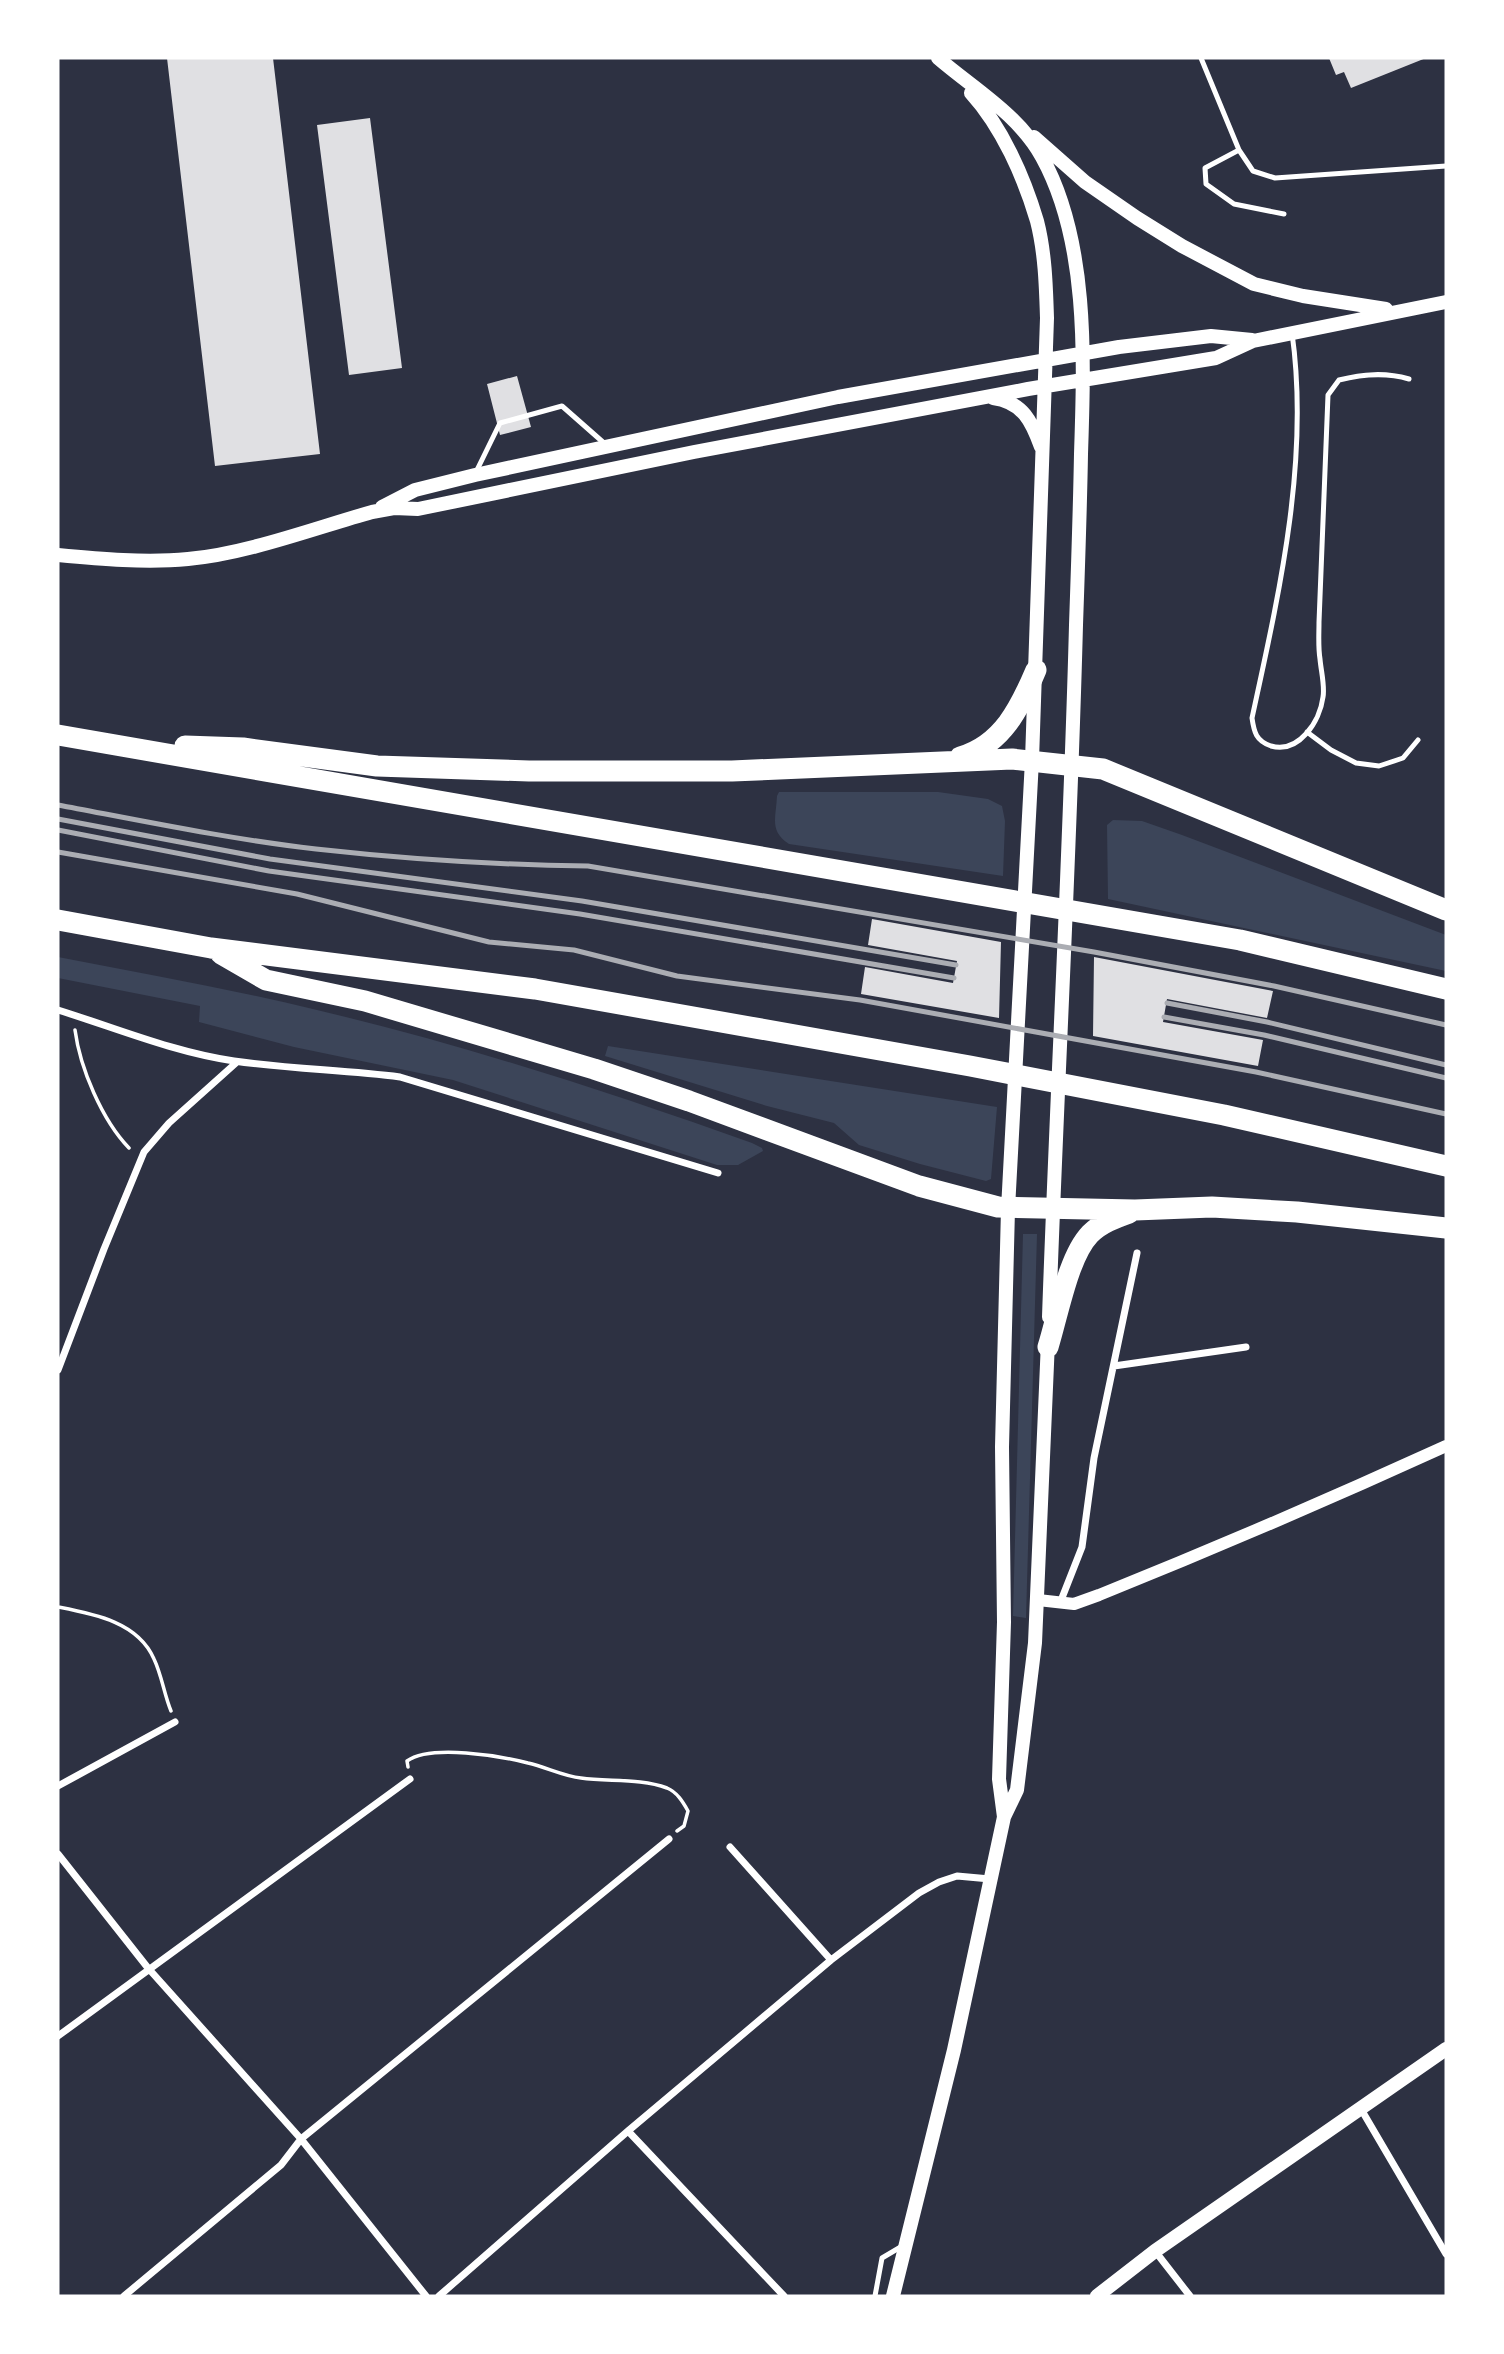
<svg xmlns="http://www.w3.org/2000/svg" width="1504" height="2354" font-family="'DM Sans',sans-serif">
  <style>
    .green { fill: #3c4559 }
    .building { fill: #e0e0e3 }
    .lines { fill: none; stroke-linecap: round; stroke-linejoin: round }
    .path { stroke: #fff; stroke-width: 3.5 }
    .service { stroke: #fff; stroke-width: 5 }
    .minor { stroke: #fff; stroke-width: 7 }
    .tertiary { stroke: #fff; stroke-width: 12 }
    .secondary { stroke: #fff; stroke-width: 14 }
    .motorway { stroke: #fff; stroke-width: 21 }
    .rail { stroke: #abadb3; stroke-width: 5 }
  </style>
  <rect width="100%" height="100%" fill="#2d3142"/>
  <path class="green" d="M 779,792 L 938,792 L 988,799 L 1002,806 L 1005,821 L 1003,876 L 789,844 C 769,831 776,818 777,796 Z
    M 1113,820 L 1142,821 L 1182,835 L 1446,935 L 1446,971 L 1108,899 L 1107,825 Z
    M 58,957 C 144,974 231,989 317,1010 C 465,1045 609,1092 752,1143 L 762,1148 L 763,1151 L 738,1165 L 717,1165 L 453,1080 L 294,1047 L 199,1022 L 200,1006 L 58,978 Z
    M 608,1046 L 997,1107 L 991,1179 L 986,1181 L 920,1164 L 859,1145 L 834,1123 L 767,1106 L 605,1056 Z
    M 1023,1234 L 1037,1234 L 1026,1618 L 1013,1616 Z"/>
  <path class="building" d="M 167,58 L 273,58 L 320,454 L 215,466 Z
    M 1329,58 L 1426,58 L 1351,88 L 1344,72 L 1336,75 Z
    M 370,118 L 402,368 L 349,375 L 317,125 Z
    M 517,376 L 531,427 L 500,435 L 487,384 Z
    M 872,919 L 1001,942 L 999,1018 L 861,994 L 865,967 L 953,983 L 957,961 L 868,945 Z
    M 1094,957 L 1273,991 L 1267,1018 L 1167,999 L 1163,1022 L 1263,1040 L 1258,1066 L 1093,1036 Z"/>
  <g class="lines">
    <path class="path" d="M 75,1030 C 80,1068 102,1120 129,1148
      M 58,1607 C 94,1614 138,1622 154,1659 C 162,1676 164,1694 171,1711
      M 408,1767 L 407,1761 C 431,1744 500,1756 528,1763 C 546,1767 563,1776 581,1778 C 608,1782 640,1778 667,1788 C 677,1792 683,1802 688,1811 L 684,1826 L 677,1831"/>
    <path class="service" d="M 1201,58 L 1239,150 L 1253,171 L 1275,178 L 1446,166
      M 1239,150 L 1205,168 L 1206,184 L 1234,204 L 1284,214
      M 1292,333 C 1310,460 1279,594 1252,718 C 1254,732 1256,741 1271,746 C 1299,754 1320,721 1323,697 C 1325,686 1321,671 1320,659 C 1318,647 1319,634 1319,622 L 1328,395 L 1339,380 C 1363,374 1385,372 1409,379
      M 476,472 L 500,423 L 562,406 L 604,443
      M 1307,732 L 1331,750 L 1356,763 L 1379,766 L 1403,758 L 1418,740
      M 875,2296 L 882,2258 L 904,2245"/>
    <path class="minor" d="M 58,1010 C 116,1028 173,1052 234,1061 C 289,1069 345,1070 400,1077 L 718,1173
      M 1114,1366 L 1246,1347
      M 58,1370 L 104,1249 L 144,1152 L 169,1123 L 237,1062
      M 1060,1603 L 1082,1547 L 1094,1458 L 1137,1253
      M 58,1786 L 175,1722
      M 730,1847 L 831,1960
      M 58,1854 L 148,1968 L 301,2139 L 426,2296
      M 58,2036 L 410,1779
      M 1361,2109 L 1446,2254
      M 628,2131 L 784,2296
      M 1155,2251 L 1190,2296
      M 124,2296 L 281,2165 L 301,2139 L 669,1839
      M 439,2296 L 628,2131 L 831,1960 L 919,1893 L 939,1882 L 957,1876 L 990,1879"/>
    <path class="tertiary" d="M 1038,1600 L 1074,1604 L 1099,1595 C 1216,1548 1332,1498 1446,1446"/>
    <path class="secondary" d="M 938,58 C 974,89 1018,114 1042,157 C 1089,242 1084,361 1081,454 C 1080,511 1078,568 1076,625 C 1070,856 1057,1086 1049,1317
      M 971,93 C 1002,127 1024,177 1037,221 C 1045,252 1046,286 1047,318 L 1032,760 L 1008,1209 L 1002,1447 L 1004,1622 L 999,1779 L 1004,1817
      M 1034,137 L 1085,182 L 1137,218 L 1182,246 L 1254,284 L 1303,296 L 1386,309
      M 993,398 C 1023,402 1032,422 1041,447
      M 382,507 L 415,490 L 475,475 L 838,397 L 1119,347 L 1211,336 L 1252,340
      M 58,555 C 100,559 146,563 188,559 C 246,554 315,528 372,512 L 394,508 L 418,509 L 694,452 L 1028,389 L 1216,358 L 1253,341 L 1446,302
      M 893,2296 L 954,2050 L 1004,1817 L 1017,1790 L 1035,1643 L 1048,1341
      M 1097,2296 L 1155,2251 L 1446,2049"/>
    <path class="motorway" d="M 58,735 L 1240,940 L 1446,989
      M 185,746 L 243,748 L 377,766 L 529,771 L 732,771 L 1012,759 L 1103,769 L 1446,910
      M 960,757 C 1002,745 1020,708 1036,670
      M 58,920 L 211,948 L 535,989 L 970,1066 L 1224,1115 L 1446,1166
      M 221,954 L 266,980 L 365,1001 L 594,1069 L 689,1101 L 919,1186 L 998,1207 L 1135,1210 L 1212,1207 L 1297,1212 L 1446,1228
      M 1048,1347 C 1058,1315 1068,1257 1090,1234 C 1101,1223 1115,1218 1129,1213"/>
    <path class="rail" d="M 58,805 C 143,821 229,839 316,849 C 406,859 497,865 588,866 L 1094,952 L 1274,986 L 1446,1025
      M 58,819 L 270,859 L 582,901 L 956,965
      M 58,830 L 269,871 L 580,914 L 954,978
      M 58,852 L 297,894 L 489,942 L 574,950 L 677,976 L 860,1000 L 1256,1072 L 1446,1114
      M 1167,1003 L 1267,1022 L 1446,1065
      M 1164,1017 L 1264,1035 L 1446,1078"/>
  </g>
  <rect width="1504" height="2354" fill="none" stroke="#ffffff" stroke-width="119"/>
</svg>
